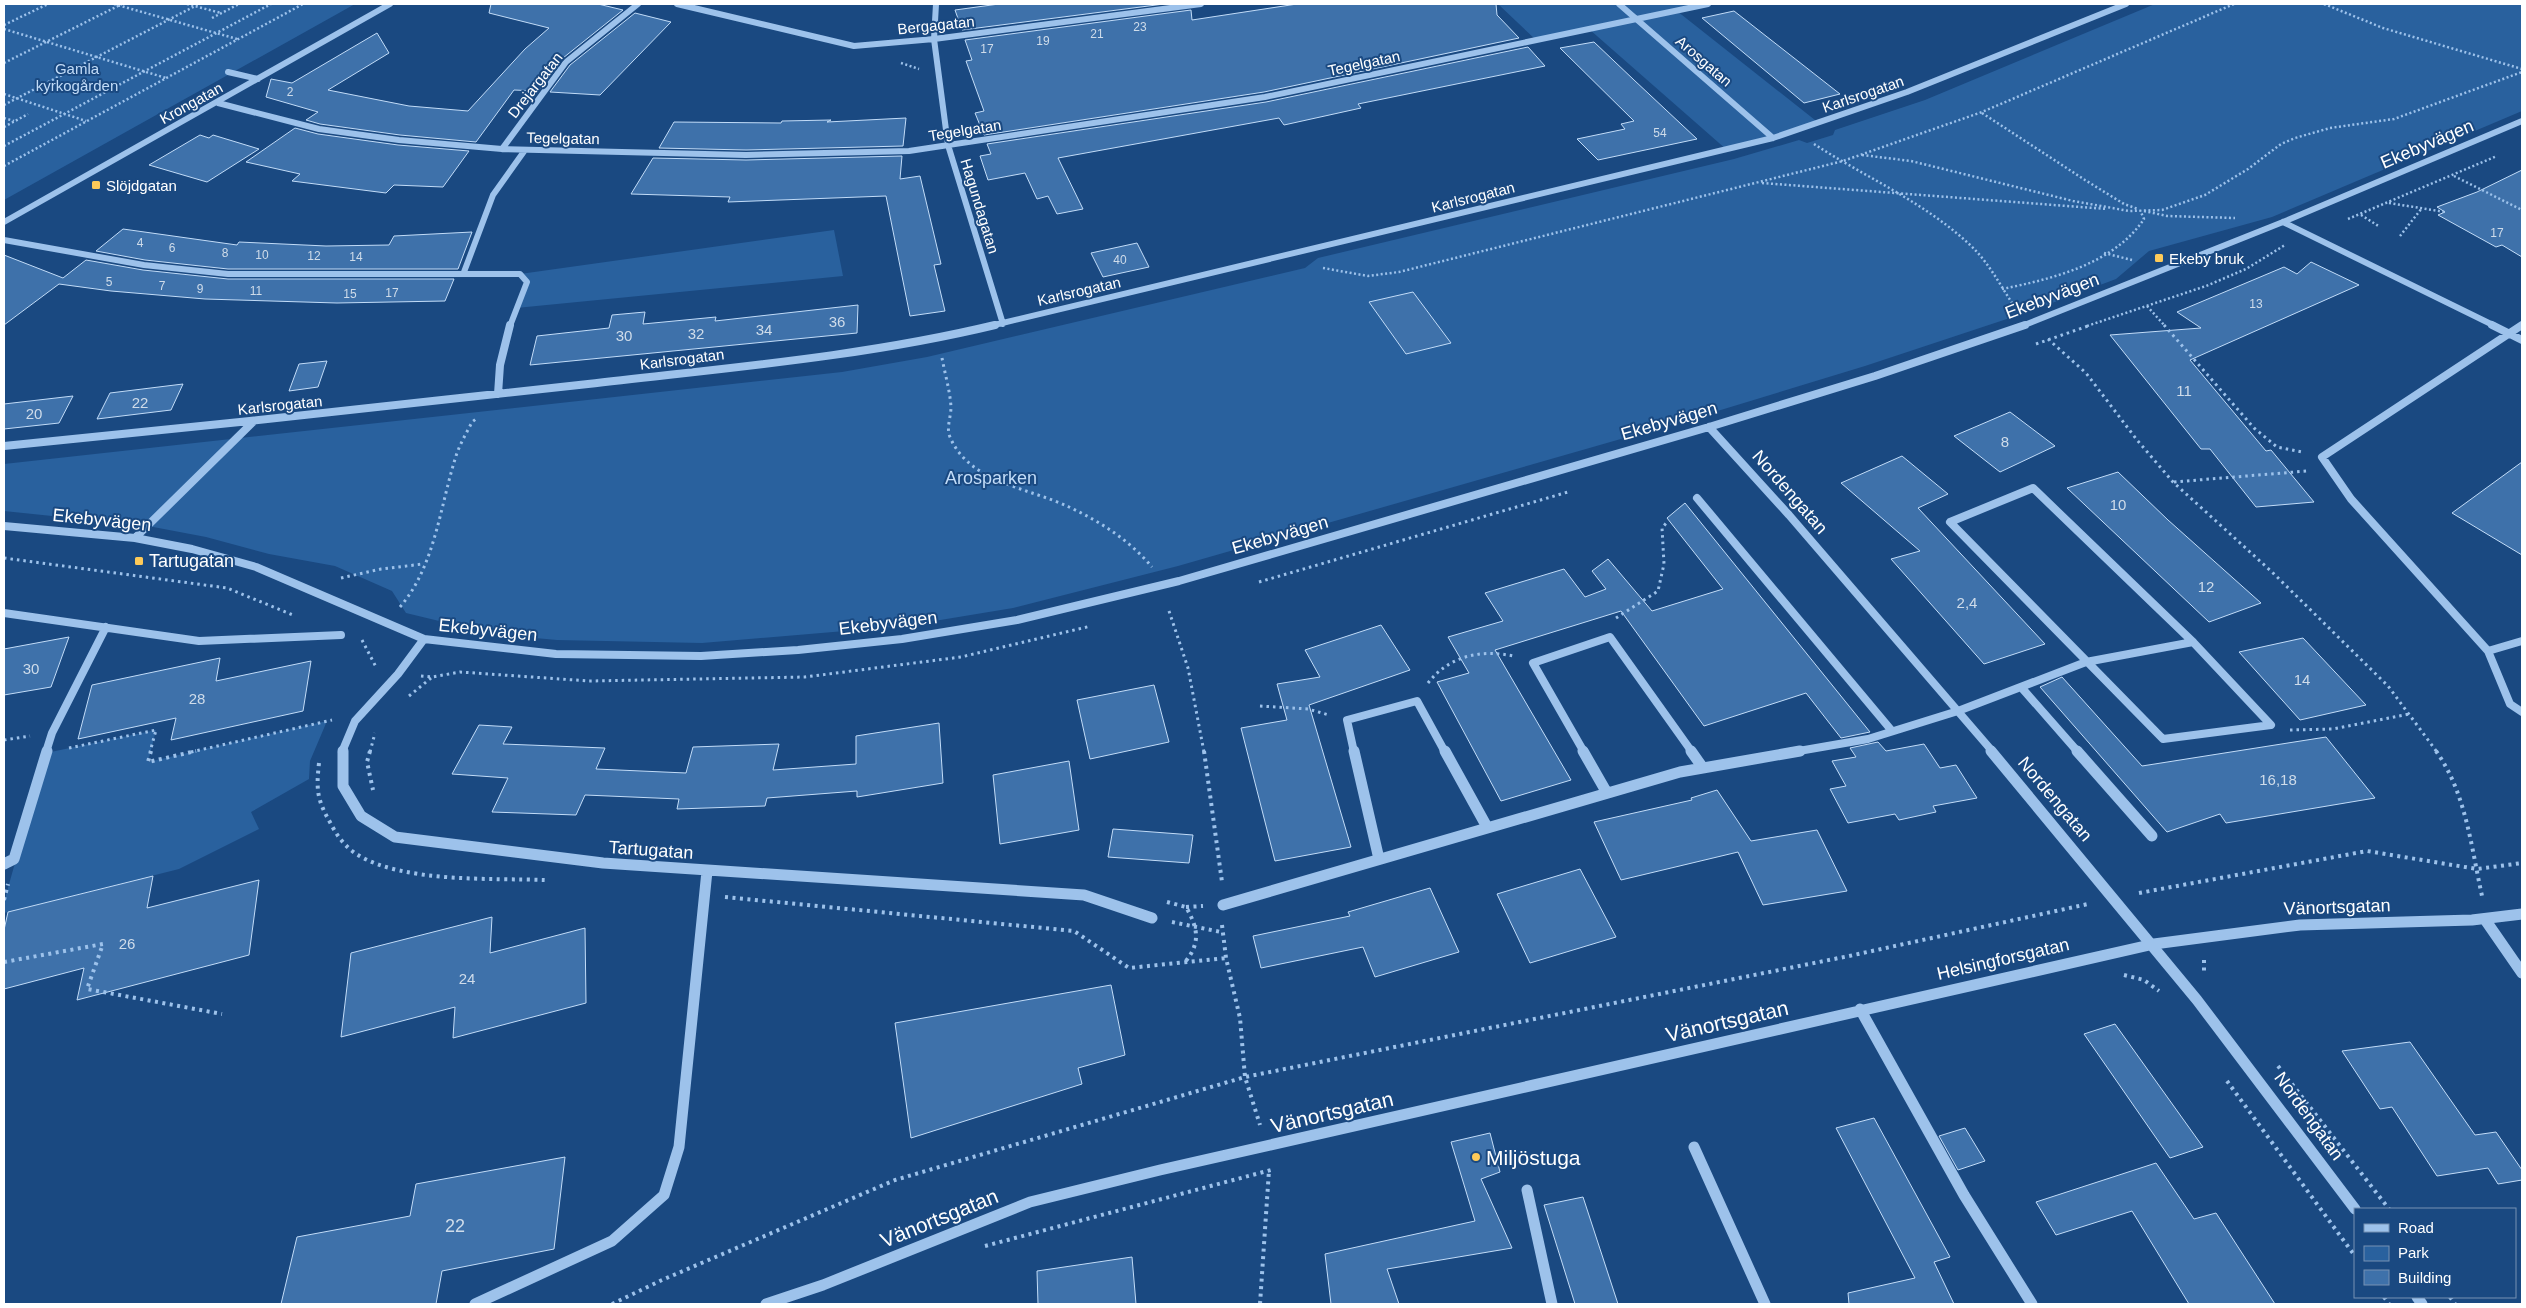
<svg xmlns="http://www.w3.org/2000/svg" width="2526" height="1308" font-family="Helvetica,sans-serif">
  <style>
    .green { fill: #29619e }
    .building { fill: #3e71aa; stroke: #c2dcf8 }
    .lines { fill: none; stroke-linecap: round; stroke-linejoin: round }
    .path-far2 { stroke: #9dc2eb; stroke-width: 2.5; stroke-dasharray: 2 2.5; stroke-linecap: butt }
    .path-far1 { stroke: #9dc2eb; stroke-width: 3; stroke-dasharray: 2.5 4; stroke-linecap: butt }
    .path { stroke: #9dc2eb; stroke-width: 4; stroke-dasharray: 3 4.5; stroke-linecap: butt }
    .minor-far2 { stroke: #9dc2eb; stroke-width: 6 }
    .minor-far1 { stroke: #9dc2eb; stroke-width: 8 }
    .minor { stroke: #9dc2eb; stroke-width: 11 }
    .poi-dot { fill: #fdca59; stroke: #1a4981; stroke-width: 2 }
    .labels { text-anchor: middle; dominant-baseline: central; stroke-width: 4; stroke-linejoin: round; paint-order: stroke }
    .far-number-label { font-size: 12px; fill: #cfdcea }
    .far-street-label { font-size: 15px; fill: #fff; stroke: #1a4981 }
    .far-park-label { font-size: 15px; fill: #c2dcf8; stroke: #1a4981 }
    .far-poi-label { font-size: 15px; fill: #fff; stroke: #1a4981; text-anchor: start }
    .number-label { font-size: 15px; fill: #cfdcea }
    .street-label { font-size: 18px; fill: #fff; stroke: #1a4981 }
    .park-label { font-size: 18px; fill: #c2dcf8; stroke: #1a4981 }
    .poi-label { font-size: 18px; fill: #fff; stroke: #1a4981; text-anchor: start }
    .near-number-label { font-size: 18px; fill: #cfdcea }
    .near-street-label { font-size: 21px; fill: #fff; stroke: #1a4981 }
    .near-poi-label { font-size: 21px; fill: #fff; stroke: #1a4981; text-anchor: start }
  </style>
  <rect width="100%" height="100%" fill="#1a4981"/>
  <path class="green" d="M 4,4 L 355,4 L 4,200 Z
    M 1498,4 L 1708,4 L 1677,11 L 1820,124 L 1727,150 L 1589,29 L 1536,40 Z
    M 2155,4 L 2522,4 L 2522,111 L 2272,217 L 2149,251 L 2116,279 L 2028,312 L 1865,366 L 1701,416 L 1178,566 L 1013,608 L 904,626 L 702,643 L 557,640 L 493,634 L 406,613 L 392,591 L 335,566 L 269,554 L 206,537 L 148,526 L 4,511 L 4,464 L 842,372 L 927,357 L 1305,268 L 1318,258 L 1734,159 L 1799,140 L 1807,143 L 1833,135 L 1835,130 L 1925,100 Z
    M 834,230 L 843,276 L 516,308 L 527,282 L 520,274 Z
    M 327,721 L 310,761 L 309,779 L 251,812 L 259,829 L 179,869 L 4,913 L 4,902 L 46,753 L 156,730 L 148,762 Z"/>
  <path class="building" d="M 491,4 L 598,4 L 623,10 L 563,58 L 538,91 L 514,90 L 476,142 L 400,135 L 320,124 L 306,120 L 318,112 L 266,97 L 271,79 L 292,83 L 377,33 L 389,53 L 328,90 L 409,106 L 468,111 L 525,49 L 549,28 L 489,13 Z
    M 999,4 L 1164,4 L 962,30 L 955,10 Z
    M 1297,4 L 1496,4 L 1497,15 L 1519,38 L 1264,92 L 984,135 L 975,113 L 984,111 L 966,61 L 972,60 L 965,40 L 1191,10 L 1192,20 Z
    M 1734,11 L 1840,94 L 1804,103 L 1702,18 Z
    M 635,13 L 671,22 L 600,95 L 550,92 L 570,65 Z
    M 1594,42 L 1634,80 L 1697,139 L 1598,160 L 1577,139 L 1625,129 L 1621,124 L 1634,121 L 1560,48 Z
    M 1528,47 L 1545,66 L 1358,104 L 1361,108 L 1284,125 L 1279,118 L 1058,158 L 1083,209 L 1057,214 L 1048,196 L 1037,199 L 1025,173 L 988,180 L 980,156 L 991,154 L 987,144 L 1266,102 Z
    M 906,118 L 903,146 L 746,150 L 659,148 L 674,122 L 781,123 L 782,121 L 831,120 L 827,122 Z
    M 295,128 L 318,134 L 398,145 L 469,151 L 443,187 L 394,185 L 386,193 L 292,181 L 300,174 L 246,162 Z
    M 200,135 L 209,138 L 213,135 L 259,149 L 207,182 L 149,165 Z
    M 902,156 L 900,179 L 920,176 L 941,264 L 934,265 L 945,311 L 910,316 L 886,196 L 728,202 L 730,197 L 631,194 L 653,158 L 746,160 Z
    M 2522,170 L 2522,257 L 2502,245 L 2496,247 L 2438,215 L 2445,212 L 2437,207 L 2477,192 Z
    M 123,229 L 237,245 L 239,242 L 326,246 L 389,245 L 394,236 L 472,232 L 458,269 L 228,269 L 145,260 L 96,251 Z
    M 1137,243 L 1149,267 L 1103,277 L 1091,253 Z
    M 4,255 L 63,278 L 86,260 L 143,270 L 228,279 L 454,279 L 445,301 L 337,303 L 205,299 L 111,291 L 59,284 L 4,325 Z
    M 2311,262 L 2359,285 L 2190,360 L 2266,451 L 2271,450 L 2314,502 L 2256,507 L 2210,449 L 2201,449 L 2110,335 L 2201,328 L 2177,312 L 2284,267 L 2297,274 Z
    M 1413,292 L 1451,343 L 1406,354 L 1369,302 Z
    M 858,305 L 857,333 L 530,365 L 537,336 L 609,328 L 612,315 L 645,312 L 643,324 L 716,317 L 715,321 Z
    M 327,361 L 318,387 L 289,391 L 299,364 Z
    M 183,384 L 171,410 L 97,419 L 110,393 Z
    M 73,396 L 59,423 L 4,429 L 4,404 Z
    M 2010,412 L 2055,446 L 2000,472 L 1954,436 Z
    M 1902,456 L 1948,494 L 1918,508 L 2045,644 L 1984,664 L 1891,559 L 1920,551 L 1841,483 Z
    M 2522,462 L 2522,555 L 2452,513 Z
    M 2118,472 L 2168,520 L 2261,603 L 2209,622 L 2067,488 Z
    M 1685,503 L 1870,732 L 1841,738 L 1806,693 L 1704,726 L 1621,611 L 1495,650 L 1571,780 L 1501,801 L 1437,682 L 1469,673 L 1448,637 L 1503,621 L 1485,593 L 1564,569 L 1585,597 L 1606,589 L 1592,571 L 1608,559 L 1652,611 L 1723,589 L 1667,518 Z
    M 1381,625 L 1410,670 L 1309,705 L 1351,847 L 1275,861 L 1241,728 L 1287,720 L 1277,684 L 1320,677 L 1305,650 Z
    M 69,637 L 51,687 L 4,695 L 4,649 Z
    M 2303,638 L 2366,705 L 2300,720 L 2239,652 Z
    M 220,658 L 216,681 L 311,661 L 303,711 L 171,740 L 176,718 L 78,739 L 92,685 Z
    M 2062,677 L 2142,766 L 2326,737 L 2375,798 L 2226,823 L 2220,814 L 2167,832 L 2040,687 Z
    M 1154,685 L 1169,742 L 1090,759 L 1077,700 Z
    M 939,723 L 943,783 L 857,797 L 857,791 L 767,798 L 765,806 L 677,809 L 679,799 L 585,795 L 576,815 L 492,812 L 508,778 L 452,774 L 479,725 L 512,727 L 503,744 L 605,748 L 596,769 L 686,773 L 693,747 L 779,744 L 773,770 L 856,764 L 856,736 Z
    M 1878,742 L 1886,751 L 1924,744 L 1940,768 L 1956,765 L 1977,798 L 1933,806 L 1936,812 L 1899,820 L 1895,814 L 1848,823 L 1830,789 L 1846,786 L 1832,761 L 1856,757 L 1850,748 Z
    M 1069,761 L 1079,830 L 1000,844 L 993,775 Z
    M 1717,790 L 1751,841 L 1817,830 L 1847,891 L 1763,905 L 1738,852 L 1621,880 L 1594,822 L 1692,800 L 1691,798 Z
    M 1113,829 L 1193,835 L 1189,863 L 1108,857 Z
    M 1580,869 L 1616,937 L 1530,963 L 1497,894 Z
    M 153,876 L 147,908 L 259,880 L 249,955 L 77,1000 L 84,968 L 4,989 L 4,930 L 8,912 Z
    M 1430,888 L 1459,952 L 1375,977 L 1363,947 L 1261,968 L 1253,936 L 1350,916 L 1348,912 Z
    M 492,917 L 490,953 L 585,928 L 586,1003 L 453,1038 L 455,1007 L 341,1037 L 351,953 Z
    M 1111,985 L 1125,1055 L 1078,1068 L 1082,1084 L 911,1138 L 895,1023 Z
    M 2115,1024 L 2203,1147 L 2170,1158 L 2084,1034 Z
    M 2410,1042 L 2475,1135 L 2496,1132 L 2522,1170 L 2522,1180 L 2498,1184 L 2488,1168 L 2437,1176 L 2392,1107 L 2380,1109 L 2342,1051 Z
    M 1874,1118 L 1950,1257 L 1934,1262 L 1954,1304 L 1849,1304 L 1848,1293 L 1915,1278 L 1836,1128 Z
    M 1965,1128 L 1985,1161 L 1958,1170 L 1939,1136 Z
    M 1490,1133 L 1500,1172 L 1481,1179 L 1512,1248 L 1387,1269 L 1399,1304 L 1331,1304 L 1325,1254 L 1475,1221 L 1451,1142 Z
    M 565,1157 L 554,1249 L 442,1271 L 436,1304 L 281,1304 L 297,1237 L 410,1216 L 416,1184 Z
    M 2156,1163 L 2194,1219 L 2216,1213 L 2275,1304 L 2189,1304 L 2132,1211 L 2056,1235 L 2036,1202 Z
    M 1583,1197 L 1618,1304 L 1575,1304 L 1544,1205 Z
    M 1132,1257 L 1136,1304 L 1038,1304 L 1037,1271 Z"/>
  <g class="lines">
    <path class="path-far2" d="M 114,4 L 237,39
      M 187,4 L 221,13
      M 2324,4 L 2383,28 L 2522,69
      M 212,18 L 239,4
      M 4,25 L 48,4
      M 4,29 L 166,78
      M 4,63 L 122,4
      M 901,63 L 919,69
      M 4,94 L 86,121
      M 4,105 L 199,4
      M 1982,113 L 2085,180 L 2124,204 L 2138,209
      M 4,118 L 14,121
      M 4,127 L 28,114
      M 1814,144 C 1865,177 1924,202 1969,244 C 1988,261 2000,285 2014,306
      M 4,146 L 271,4
      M 1862,155 L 1911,161 L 2073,201 L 2129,211 L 2162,210 L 2205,195 L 2248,169 L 2281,144 L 2295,138 L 2330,128 L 2394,119 L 2522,72
      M 4,166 L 303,4
      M 2454,176 L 2522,210
      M 1762,183 L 2107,209
      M 2389,203 L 2445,212
      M 2144,211 L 2167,216 L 2235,218
      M 2361,215 L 2380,227
      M 2348,219 L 2497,156
      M 2400,236 L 2422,208
      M 2104,253 L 2132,260
      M 1323,268 L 1368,276 L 1399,272 L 1843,161 L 1982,112 L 2234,4
      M 2002,289 C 2052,279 2114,264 2144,219 L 2140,210
      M 2147,306 L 2165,326
      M 2087,326 L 2206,286 L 2246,269 L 2285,245"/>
    <path class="path-far1" d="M 2164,325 L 2254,428 L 2277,447 L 2302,452
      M 2048,339 L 2086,373 L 2137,440 L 2173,482 L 2272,572 L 2388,686 L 2437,752
      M 2036,344 L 2091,325
      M 942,358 C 945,374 950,391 951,407 C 951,417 946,428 950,437 C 969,483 1030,488 1069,507 C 1101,522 1129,540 1152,567
      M 2174,482 L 2307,471
      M 4,558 L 227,588 L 293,615
      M 341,578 L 381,569 L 423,564
      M 1259,582 L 1568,492
      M 400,607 C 436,565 440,504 457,453 C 461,442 467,432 472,422 L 476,419
      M 1169,611 L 1188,668 L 1204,752
      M 1616,618 L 1658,591 L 1664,564 L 1662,528 L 1668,521
      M 362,640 L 376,667
      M 421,676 L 432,677 L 460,672 L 589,681 L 805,677 L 961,657 L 1091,626
      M 1428,683 C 1449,656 1481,649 1513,656
      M 409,696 L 431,678
      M 1260,706 L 1308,709 L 1329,715
      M 2290,730 L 2333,729 L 2409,714
      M 4,740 L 30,736
      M 69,748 L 156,730 L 150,752
      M 191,752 L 332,720
      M 370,752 L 375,733"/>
    <path class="path" d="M 151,751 L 148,762 L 196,751
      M 370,751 L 367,762 L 373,790
      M 1204,751 L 1222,882
      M 2436,751 C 2466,793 2471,846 2482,896
      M 319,763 C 316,790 317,800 331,824 C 337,836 346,848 358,855 C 404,883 492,878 545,880
      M 2139,893 L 2367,851 L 2477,869 L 2522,863
      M 725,897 L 1074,931 L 1129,968 L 1226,958
      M 4,900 L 8,884
      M 1167,902 L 1186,907 C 1198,928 1201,943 1185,962
      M 1186,907 L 1203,906
      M 1172,922 L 1221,932
      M 1222,925 L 1226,958 L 1240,1018 L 1245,1077 L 1260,1125
      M 2204,960 L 2204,973
      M 4,962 L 103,944 L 87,989 L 222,1014
      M 2124,975 L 2144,980 L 2159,991
      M 2278,1066 L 2389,1209
      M 2227,1081 L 2355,1256
      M 985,1246 L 1271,1170
      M 2384,1297 L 2389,1304
      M 2450,1297 L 2455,1304
      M 612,1304 L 662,1280 L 895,1180 L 1245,1077 L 1849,956 L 2088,904
      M 1260,1304 L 1269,1170"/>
    <path class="minor-far2" d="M 677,4 L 854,46 L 934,39 L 1201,4
      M 936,4 L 934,39 L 948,145 L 1003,324
      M 1619,4 L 1773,138
      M 228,72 L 258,79
      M 218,103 L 319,129 L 399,140 L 502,149 L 746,155 L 909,151 L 1265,97 L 1708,4
      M 502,149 L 566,62 L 638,4
      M 4,222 L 390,4
      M 2283,222 L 2495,326
      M 4,240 L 144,265 L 228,274 L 520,274 L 527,282 L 510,326
      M 464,272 L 493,195 L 525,150
      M 990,326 L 1773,138 L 1907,92 L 2126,4
      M 2022,326 L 2283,222 L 2522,121
      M 2520,326 L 2522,325"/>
    <path class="minor-far1" d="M 2492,325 L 2522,340
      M 498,394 L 500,365 L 510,325
      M 1709,427 L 1789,515 L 1993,752
      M 4,446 C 199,427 393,406 588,384 C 724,368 862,357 995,325
      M 2033,488 L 2193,642 L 2271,725 L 2163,739 L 1950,522 Z
      M 1697,498 L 1892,731
      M 4,526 L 135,538 L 192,549 L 256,567 L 424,639 L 556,654 L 701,656 L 798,650 L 902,639 L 1017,620 L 1179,581 L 1709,427 L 1875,376 L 2025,325
      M 135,538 L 253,422
      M 4,613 L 199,641 L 341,635
      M 2522,641 L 2488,651 L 2510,704 L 2522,712
      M 2488,651 L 2351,499 L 2322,457 L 2522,325
      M 2021,687 L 2078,752
      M 46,752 L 52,733 L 106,627
      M 342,752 L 355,721 L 398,674 L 424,639
      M 1354,752 L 1347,720 L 1417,701 L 1445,752
      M 1584,752 L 1533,663 L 1610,637 L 1692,752
      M 1793,752 L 1868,739 L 1958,711 L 2086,662 L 2193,642"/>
    <path class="minor" d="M 343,751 L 343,786 L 361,816 L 395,837 L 603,863 L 1084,895 L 1152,918
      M 1354,751 L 1379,859
      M 1445,751 L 1487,827
      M 1583,751 L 1607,793
      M 1691,751 L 1703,768
      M 1991,751 L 2197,1000 L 2355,1209
      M 2077,751 L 2152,836
      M 4,864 L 14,859 L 47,751
      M 1223,905 L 1680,772 L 1800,751
      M 2486,921 L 2522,973
      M 1860,1009 L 1964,1195 L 2032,1304
      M 1694,1147 L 1765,1304
      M 1527,1190 L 1552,1304
      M 2417,1297 L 2422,1304
      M 475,1304 L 612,1241 L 664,1195 L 679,1147 L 707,871
      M 766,1304 L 823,1285 L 1030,1202 L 1160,1170 L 2154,944 L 2300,925 L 2472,920 L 2522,914"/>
  </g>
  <g class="poi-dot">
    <rect x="91" y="180" width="10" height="10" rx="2.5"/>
    <rect x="2154" y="253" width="10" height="10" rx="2.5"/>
    <rect x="134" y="556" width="10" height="10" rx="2.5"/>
    <circle cx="1476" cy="1157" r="5"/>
  </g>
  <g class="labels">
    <g class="far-number-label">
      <text x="1140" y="27">23</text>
      <text x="1097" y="34">21</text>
      <text x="1043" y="41">19</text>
      <text x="987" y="49">17</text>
      <text x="290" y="92">2</text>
      <text x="1660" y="133">54</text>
      <text x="2497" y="233">17</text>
      <text x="140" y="243">4</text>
      <text x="172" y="248">6</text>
      <text x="225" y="253">8</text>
      <text x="262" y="255">10</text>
      <text x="314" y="256">12</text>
      <text x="356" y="257">14</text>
      <text x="1120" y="260">40</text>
      <text x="109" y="282">5</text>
      <text x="162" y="286">7</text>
      <text x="200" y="289">9</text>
      <text x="256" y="291">11</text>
      <text x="392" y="293">17</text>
      <text x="350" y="294">15</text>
      <text x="2256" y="304">13</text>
    </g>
    <g class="far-street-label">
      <text transform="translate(936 25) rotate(-6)">Bergagatan</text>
      <text transform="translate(1704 61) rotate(41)">Arosgatan</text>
      <text transform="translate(1364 63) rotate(-12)">Tegelgatan</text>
      <text transform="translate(535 85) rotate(-52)">Drejargatan</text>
      <text transform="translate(1863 94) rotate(-19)">Karlsrogatan</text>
      <text transform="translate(191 103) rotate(-29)">Krongatan</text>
      <text transform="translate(965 130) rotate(-9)">Tegelgatan</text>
      <text transform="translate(563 138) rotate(1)">Tegelgatan</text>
      <text transform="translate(1473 197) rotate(-14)">Karlsrogatan</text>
      <text transform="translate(980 206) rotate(73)">Hagundagatan</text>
      <text transform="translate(1079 291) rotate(-13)">Karlsrogatan</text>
      <text transform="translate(682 359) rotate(-7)">Karlsrogatan</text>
      <text transform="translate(280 405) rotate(-6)">Karlsrogatan</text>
    </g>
    <g class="far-park-label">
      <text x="77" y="68">Gamla<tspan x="77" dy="17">kyrkogården</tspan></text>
    </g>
    <g class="far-poi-label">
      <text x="106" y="185">Slöjdgatan</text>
      <text x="2169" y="258">Ekeby bruk</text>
    </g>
    <g class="number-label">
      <text x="837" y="321">36</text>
      <text x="764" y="329">34</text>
      <text x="696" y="333">32</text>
      <text x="624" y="335">30</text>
      <text x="2184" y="390">11</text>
      <text x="140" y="402">22</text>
      <text x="34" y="413">20</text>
      <text x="2005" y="441">8</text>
      <text x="2118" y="504">10</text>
      <text x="2206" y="586">12</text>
      <text x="1967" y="602">2,4</text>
      <text x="31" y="668">30</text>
      <text x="2302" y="679">14</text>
      <text x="197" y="698">28</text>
      <text x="2278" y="779">16,18</text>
      <text x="127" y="943">26</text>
      <text x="467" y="978">24</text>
    </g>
    <g class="street-label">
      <text transform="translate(2427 144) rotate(-23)">Ekebyvägen</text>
      <text transform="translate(2052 296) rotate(-21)">Ekebyvägen</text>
      <text transform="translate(1669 421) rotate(-16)">Ekebyvägen</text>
      <text transform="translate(1790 492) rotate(49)">Nordengatan</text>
      <text transform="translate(102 520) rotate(6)">Ekebyvägen</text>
      <text transform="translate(1280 535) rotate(-16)">Ekebyvägen</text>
      <text transform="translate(888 623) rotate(-7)">Ekebyvägen</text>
      <text transform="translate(488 630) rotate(6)">Ekebyvägen</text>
      <text transform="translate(2055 799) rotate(50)">Nordengatan</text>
      <text transform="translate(651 850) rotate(4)">Tartugatan</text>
      <text transform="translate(2337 907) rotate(-2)">Vänortsgatan</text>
      <text transform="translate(2003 959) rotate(-13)">Helsingforsgatan</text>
      <text transform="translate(2309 1116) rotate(54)">Nordengatan</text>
    </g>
    <g class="park-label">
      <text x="991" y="478">Arosparken</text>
    </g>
    <g class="poi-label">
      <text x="149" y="561">Tartugatan</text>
    </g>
    <g class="near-number-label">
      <text x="455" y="1226">22</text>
    </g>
    <g class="near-street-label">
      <text transform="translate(1727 1021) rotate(-13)">Vänortsgatan</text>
      <text transform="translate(1332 1112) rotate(-13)">Vänortsgatan</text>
      <text transform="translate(939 1218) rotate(-22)">Vänortsgatan</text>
    </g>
    <g class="near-poi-label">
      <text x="1486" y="1157">Miljöstuga</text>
    </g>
  </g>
  <rect width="2526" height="1308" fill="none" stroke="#ffffff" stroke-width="10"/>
  <rect x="2354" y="1208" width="162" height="90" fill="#1a4981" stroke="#7692b3"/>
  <rect x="2364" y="1224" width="25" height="8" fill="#9dc2eb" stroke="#7692b3"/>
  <text x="2398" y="1233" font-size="15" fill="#ffffff">Road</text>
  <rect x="2364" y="1246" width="25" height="15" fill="#29619e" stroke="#7692b3"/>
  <text x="2398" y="1258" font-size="15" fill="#ffffff">Park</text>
  <rect x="2364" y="1270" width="25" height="15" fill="#3e71aa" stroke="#7692b3"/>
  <text x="2398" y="1283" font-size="15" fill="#ffffff">Building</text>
</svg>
